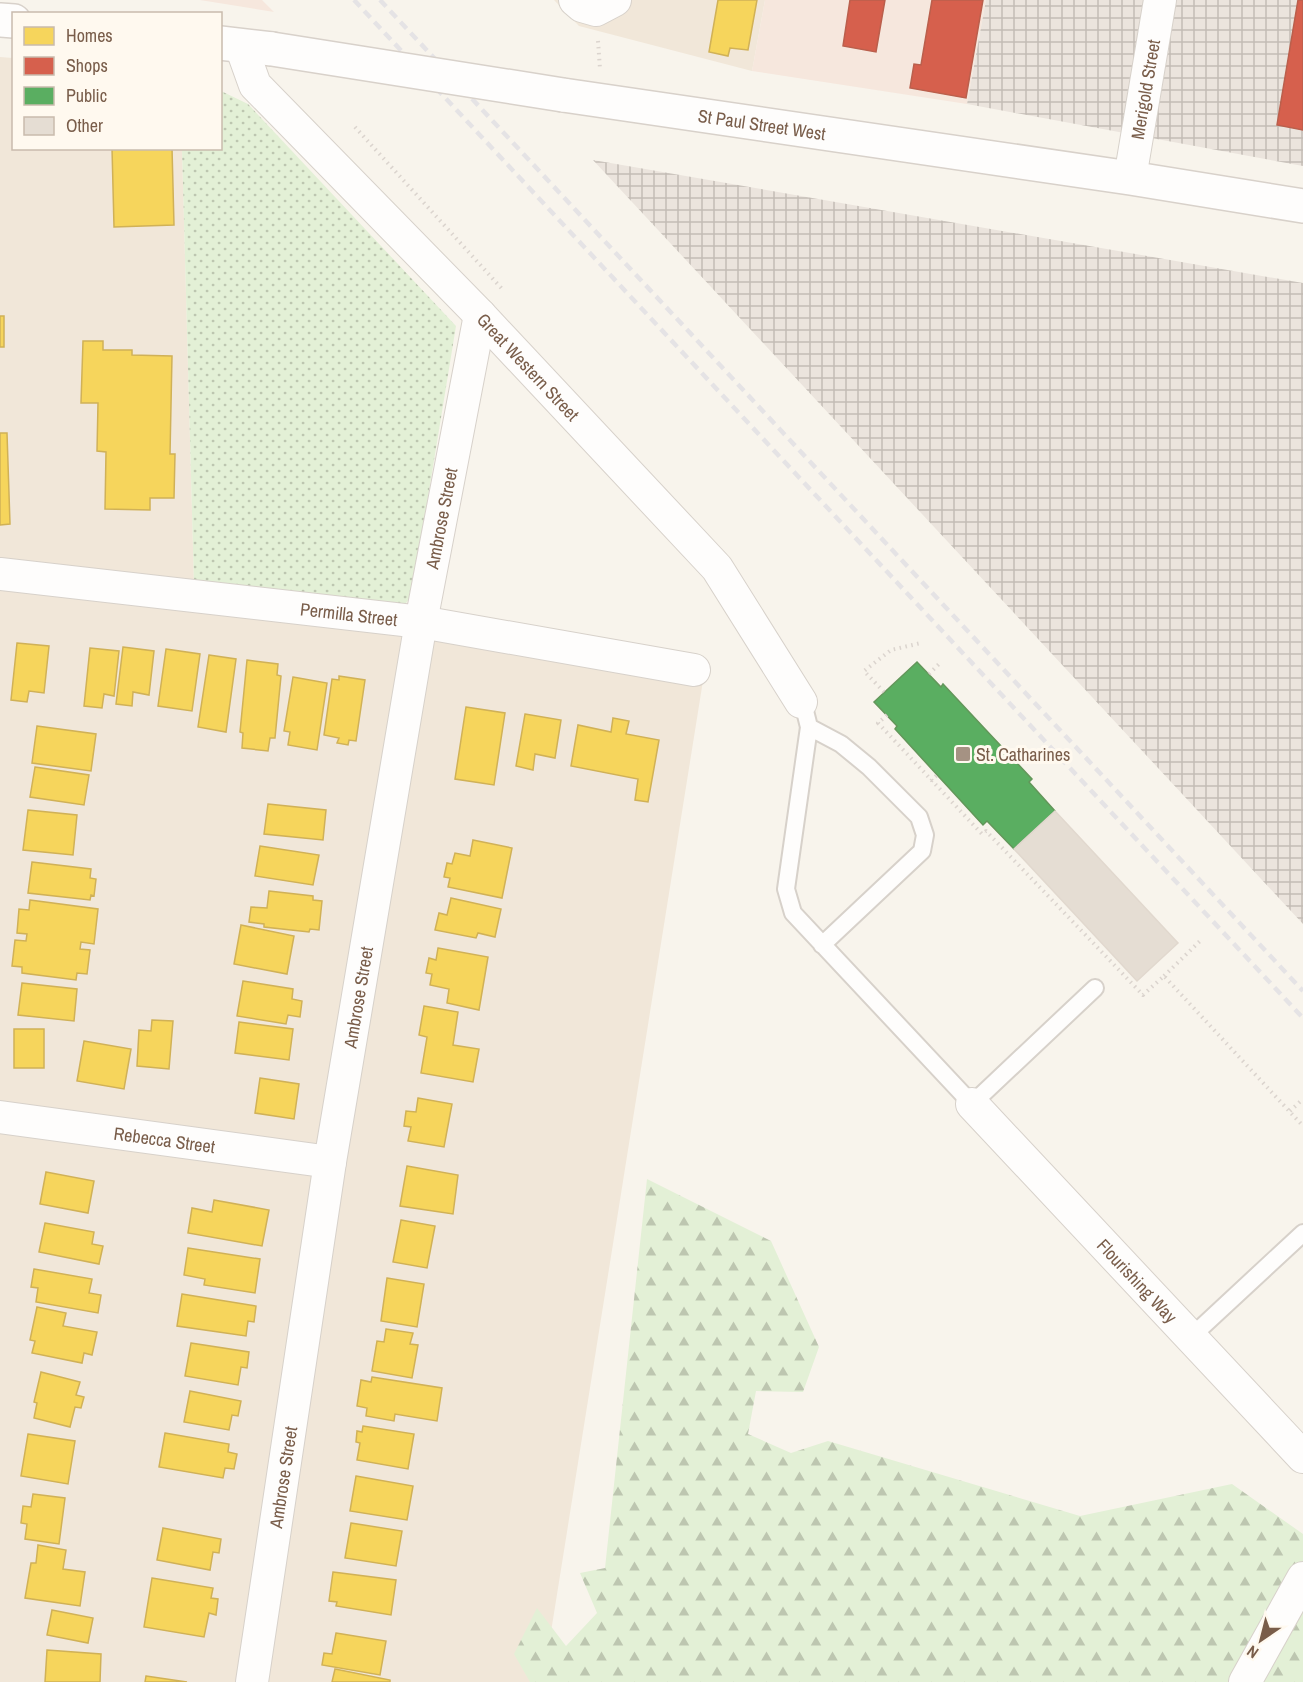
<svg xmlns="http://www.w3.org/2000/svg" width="1303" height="1682" font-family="'Archivo Narrow',sans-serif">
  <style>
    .residential { fill: #f1e7d9 }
    .commercial { fill: #f6e7dd }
    .industrial { fill: url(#industrial-grid) }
    .forest { fill: url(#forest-firs) }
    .park { fill: url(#park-dots) }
    .homes { fill: #f6d55c; stroke: #d0b157; stroke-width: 1.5 }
    .shops { fill: #d6604d; stroke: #ba5f4c; stroke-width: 1.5 }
    .public { fill: #5aae61; stroke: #63965a; stroke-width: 1.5 }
    .building { fill: #e5ddd3; stroke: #e1d8ce; stroke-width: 1.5 }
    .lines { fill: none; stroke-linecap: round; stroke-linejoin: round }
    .service-casing { stroke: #d7d1ca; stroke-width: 20 }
    .minor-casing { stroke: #d7d1ca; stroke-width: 34 }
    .secondary-casing { stroke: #d8d1ca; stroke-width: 36 }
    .path { stroke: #dbd4ce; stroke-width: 4; stroke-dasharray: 1.5 4.5; stroke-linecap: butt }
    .service { stroke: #fefdfc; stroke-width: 16 }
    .minor { stroke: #fefdfc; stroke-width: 32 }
    .secondary { stroke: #fefdfc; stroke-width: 33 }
    .rail { stroke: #e5e3e5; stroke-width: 4.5; stroke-dasharray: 9 6; stroke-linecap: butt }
    .secondary-bridge-casing { stroke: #d8d1ca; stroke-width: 36; stroke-linecap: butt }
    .secondary-bridge { stroke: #fefdfc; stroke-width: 33 }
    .poi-dot { fill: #a59283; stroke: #fff9ef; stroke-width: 2 }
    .labels { text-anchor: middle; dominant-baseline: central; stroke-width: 6; stroke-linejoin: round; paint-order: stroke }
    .street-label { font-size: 18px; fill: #795d4a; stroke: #fff9ef }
    .poi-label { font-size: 18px; fill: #795d4a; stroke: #fff9ef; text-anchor: start }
  </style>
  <defs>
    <pattern id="industrial-grid" width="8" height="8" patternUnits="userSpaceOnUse" patternTransform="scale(1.5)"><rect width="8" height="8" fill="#ebe4dd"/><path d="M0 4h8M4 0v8" fill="none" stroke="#c3bcb5"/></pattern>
    <pattern id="forest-firs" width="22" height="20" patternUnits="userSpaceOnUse" patternTransform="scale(1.5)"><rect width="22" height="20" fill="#e3f0d6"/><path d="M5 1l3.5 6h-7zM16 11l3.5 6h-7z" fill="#bdc6b0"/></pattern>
    <pattern id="park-dots" width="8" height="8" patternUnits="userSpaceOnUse" patternTransform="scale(1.5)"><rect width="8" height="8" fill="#e3f0d6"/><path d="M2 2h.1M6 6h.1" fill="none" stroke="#bdc6b0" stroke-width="1.8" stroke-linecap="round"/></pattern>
  </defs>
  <rect width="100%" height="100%" fill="#f8f4ec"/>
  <path class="residential" d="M 554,0 L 765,0 L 752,71 L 579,26 Z
    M 0,57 L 13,58 L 14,148 L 182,149 L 194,584 L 705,668 L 543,1682 L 0,1682 Z"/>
  <path class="commercial" d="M 200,0 L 262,0 L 274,12 Z
    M 765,0 L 986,0 L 967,104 L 752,71 Z"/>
  <path class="industrial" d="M 986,0 L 1303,0 L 1303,166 L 967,104 Z
    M 593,160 L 1303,283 L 1303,924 Z"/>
  <path class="forest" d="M 647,1179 L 771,1241 L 819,1347 L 803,1392 L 756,1391 L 748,1434 L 791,1453 L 828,1441 L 1080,1516 L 1232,1484 L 1303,1534 L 1303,1682 L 530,1682 L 514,1654 L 537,1608 L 566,1646 L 597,1613 L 580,1573 L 605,1568 Z"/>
  <path class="park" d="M 221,91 L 248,104 L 456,326 L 412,595 L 403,607 L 194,585 L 182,149 L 220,148 Z"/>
  <path class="homes" d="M 718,0 L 757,0 L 748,50 L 730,48 L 728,56 L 709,52 Z
    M 112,148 L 172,148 L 174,225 L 114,227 Z
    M 0,316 L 4,316 L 4,347 L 0,347 Z
    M 83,341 L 103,341 L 103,350 L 132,350 L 132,355 L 172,356 L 170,454 L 175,454 L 174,498 L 150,498 L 150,510 L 105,509 L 106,452 L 97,451 L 98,403 L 81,403 Z
    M 0,433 L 7,433 L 10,524 L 0,525 Z
    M 17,643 L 49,646 L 44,693 L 29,691 L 27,702 L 11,700 Z
    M 123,647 L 154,651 L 149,695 L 133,692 L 132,706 L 116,704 Z
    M 90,648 L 119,651 L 114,696 L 104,694 L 102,708 L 84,706 Z
    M 166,649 L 200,654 L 192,711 L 158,706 Z
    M 209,655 L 236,659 L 226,732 L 198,727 Z
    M 247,660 L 278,664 L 277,675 L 281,676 L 275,738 L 270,738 L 268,751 L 242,748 L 243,733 L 240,732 Z
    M 339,676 L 365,680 L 356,741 L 349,740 L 348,745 L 337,743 L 339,738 L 324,735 L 332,679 L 339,680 Z
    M 293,677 L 327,683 L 317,750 L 288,745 L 290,732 L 284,731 Z
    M 466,707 L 505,713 L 494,785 L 455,779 Z
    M 525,714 L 561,720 L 555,758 L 535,754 L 533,770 L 516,766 Z
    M 613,718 L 629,721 L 626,734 L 659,740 L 648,802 L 635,800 L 638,779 L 571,766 L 578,725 L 611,732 Z
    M 37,726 L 96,734 L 91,771 L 32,763 Z
    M 35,767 L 89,775 L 84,805 L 30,797 Z
    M 268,804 L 326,810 L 323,840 L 264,834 Z
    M 28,810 L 77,815 L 73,855 L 23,850 Z
    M 473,840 L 512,848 L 502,898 L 448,887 L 450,878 L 444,877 L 447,863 L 452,864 L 455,853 L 470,856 Z
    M 260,846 L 319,855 L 313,885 L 255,876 Z
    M 32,862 L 91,869 L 90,878 L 96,879 L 94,896 L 91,895 L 90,900 L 28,893 Z
    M 269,891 L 313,896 L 313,900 L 322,901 L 319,930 L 310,929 L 309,932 L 264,927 L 264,924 L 249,922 L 251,907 L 267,908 Z
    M 451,898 L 501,909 L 495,937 L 478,933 L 476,938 L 435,930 L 439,913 L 447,915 Z
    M 30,900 L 98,909 L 94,944 L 81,942 L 80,949 L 90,950 L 87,974 L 77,973 L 76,980 L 22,973 L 22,967 L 12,966 L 15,940 L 26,941 L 27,934 L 17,933 L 19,909 L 29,910 Z
    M 241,925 L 294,936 L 287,974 L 234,964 Z
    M 438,948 L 488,957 L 479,1010 L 447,1003 L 449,989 L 430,985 L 432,974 L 426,973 L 429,958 L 436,960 Z
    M 243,981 L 293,989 L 292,999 L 302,1001 L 300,1017 L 288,1015 L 286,1024 L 237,1016 Z
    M 22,983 L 77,989 L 74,1021 L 18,1015 Z
    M 424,1006 L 458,1012 L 453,1045 L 479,1049 L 473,1082 L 421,1073 L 427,1037 L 419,1035 Z
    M 152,1020 L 173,1021 L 169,1069 L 137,1066 L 139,1030 L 151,1031 Z
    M 239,1022 L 293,1029 L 289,1060 L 235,1053 Z
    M 14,1029 L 44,1029 L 44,1068 L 14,1068 Z
    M 84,1041 L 131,1049 L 124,1089 L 77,1081 Z
    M 260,1078 L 299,1084 L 294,1119 L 255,1113 Z
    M 418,1098 L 452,1104 L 444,1147 L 408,1141 L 411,1127 L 404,1126 L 406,1111 L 416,1112 Z
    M 407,1166 L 458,1175 L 453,1214 L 400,1206 Z
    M 46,1172 L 94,1181 L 88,1213 L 40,1204 Z
    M 214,1200 L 269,1210 L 262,1246 L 188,1233 L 192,1208 L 212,1212 Z
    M 401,1220 L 435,1226 L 427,1268 L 393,1262 Z
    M 45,1223 L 94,1232 L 92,1244 L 103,1246 L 99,1264 L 39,1252 Z
    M 188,1248 L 260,1259 L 255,1293 L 204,1285 L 205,1279 L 184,1275 Z
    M 34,1269 L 92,1279 L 89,1293 L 101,1295 L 98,1313 L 36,1302 L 38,1288 L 31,1287 Z
    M 387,1278 L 424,1284 L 417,1327 L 381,1321 Z
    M 182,1294 L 256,1306 L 254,1322 L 248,1321 L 246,1336 L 177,1326 Z
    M 37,1307 L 66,1313 L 63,1326 L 97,1332 L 92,1355 L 84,1353 L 82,1363 L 32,1353 L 35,1341 L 30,1340 Z
    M 386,1329 L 413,1333 L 410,1344 L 418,1345 L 412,1378 L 372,1371 L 377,1341 L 384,1342 Z
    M 191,1343 L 249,1352 L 247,1368 L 241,1367 L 238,1385 L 185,1376 Z
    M 41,1372 L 80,1382 L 76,1395 L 84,1397 L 81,1408 L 75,1407 L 70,1427 L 34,1418 L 37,1403 L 34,1402 Z
    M 372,1377 L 442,1388 L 437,1421 L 395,1414 L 394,1421 L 366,1416 L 367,1408 L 357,1406 L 361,1380 L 371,1382 Z
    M 190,1391 L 241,1401 L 238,1416 L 232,1415 L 229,1430 L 184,1422 Z
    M 363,1426 L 414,1434 L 408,1469 L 357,1460 L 360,1443 L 356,1442 L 357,1431 L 362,1432 Z
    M 165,1433 L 229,1444 L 228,1452 L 237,1454 L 234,1469 L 225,1468 L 223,1478 L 159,1467 Z
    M 28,1434 L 75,1441 L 68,1484 L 21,1476 Z
    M 356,1476 L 413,1486 L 407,1520 L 350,1511 Z
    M 33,1494 L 65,1498 L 59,1544 L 25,1539 L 27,1524 L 21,1523 L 23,1506 L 31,1507 Z
    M 351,1523 L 402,1531 L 396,1566 L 345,1558 Z
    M 163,1528 L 221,1539 L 219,1553 L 213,1552 L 210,1570 L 157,1560 Z
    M 38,1545 L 66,1550 L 63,1569 L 85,1572 L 80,1606 L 25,1598 L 31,1563 L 36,1563 Z
    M 333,1572 L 396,1580 L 391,1615 L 336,1606 L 337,1602 L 329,1601 Z
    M 152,1578 L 213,1588 L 211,1598 L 218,1599 L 216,1615 L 209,1613 L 204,1637 L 144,1627 Z
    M 52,1610 L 93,1618 L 88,1643 L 47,1635 Z
    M 336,1633 L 386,1641 L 380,1675 L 322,1665 L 324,1653 L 332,1654 Z
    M 47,1650 L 101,1654 L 100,1682 L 45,1682 Z
    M 335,1669 L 390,1680 L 390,1682 L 332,1682 Z
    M 146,1676 L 187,1682 L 145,1682 Z"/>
  <path class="shops" d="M 850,0 L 885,0 L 876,52 L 843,46 Z
    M 932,0 L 983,0 L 966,98 L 910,88 L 914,64 L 921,65 Z
    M 1298,0 L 1303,0 L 1303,130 L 1277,125 Z"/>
  <path class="public" d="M 917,662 L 941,687 L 943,684 L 986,730 L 1032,779 L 1029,782 L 1055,811 L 1014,849 L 987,821 L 983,825 L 895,729 L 897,726 L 874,702 Z"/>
  <path class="building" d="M 1055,811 L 1178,943 L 1137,981 L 1014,849 Z"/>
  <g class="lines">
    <g class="service-casing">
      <path id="service" d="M 801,702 L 805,711 L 809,727 L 786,889 L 793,913 L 972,1104 L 1095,988
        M 809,727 L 841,744 L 869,767 L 919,817 L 925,835 L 922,851 L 822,945
        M 1191,1337 L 1303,1233"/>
    </g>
    <g class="minor-casing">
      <g id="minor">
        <path d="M 575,0 L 582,6 L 596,10 L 615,0"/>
        <path id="s1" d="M 241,46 L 255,85 L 480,315 L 717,568 L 801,702"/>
        <path id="s2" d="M 1130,178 L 1160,0"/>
        <path id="s3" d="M 0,574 L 421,622 L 694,670"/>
        <path id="s4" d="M 972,1104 L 1303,1457"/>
        <path id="s5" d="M 0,1117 L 330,1162"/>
        <path id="s6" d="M 252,1682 L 330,1162 L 421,622 L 480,315"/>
        <path d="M 1245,1682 L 1303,1578"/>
      </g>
    </g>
    <g class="secondary-casing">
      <g id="secondary">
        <path d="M 0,20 L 14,21"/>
        <path d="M 220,43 L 272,49"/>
        <path id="s7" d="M 563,95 L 1130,178 L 1303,206"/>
      </g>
    </g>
    <path class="path" d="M 598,41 L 600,69
      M 355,127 L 504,291
      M 929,674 L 940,663
      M 884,692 L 864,671 L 891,650 L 921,643
      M 887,715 L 878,723 L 982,834 L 986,831 L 1143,995 L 1164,976 L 1303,1126
      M 931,781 L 937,775
      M 1164,976 L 1200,941
      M 1290,1111 L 1303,1099"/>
    <use href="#service" class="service"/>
    <use href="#minor" class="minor"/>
    <use href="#secondary" class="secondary"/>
    <path class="rail" d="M 354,0 L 1303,1018
      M 380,0 L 1303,991"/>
    <g class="secondary-bridge-casing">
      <path id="secondary-bridge" d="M 272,49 L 563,95"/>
    </g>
    <use href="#secondary-bridge" class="secondary-bridge"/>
  </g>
  <rect class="poi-dot" x="955" y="746" width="16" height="16" rx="3"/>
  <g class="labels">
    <g class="street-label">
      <text stroke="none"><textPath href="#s2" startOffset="90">Merigold Street</textPath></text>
      <text stroke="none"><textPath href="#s7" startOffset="201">St Paul Street West</textPath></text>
      <text stroke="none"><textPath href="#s1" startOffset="434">Great Western Street</textPath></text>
      <text stroke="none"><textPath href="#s6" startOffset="1179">Ambrose Street</textPath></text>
      <text stroke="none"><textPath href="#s3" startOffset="351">Permilla Street</textPath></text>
      <text stroke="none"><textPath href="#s6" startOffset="693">Ambrose Street</textPath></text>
      <text stroke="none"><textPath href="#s5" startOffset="166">Rebecca Street</textPath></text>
      <text stroke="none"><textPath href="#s4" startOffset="242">Flourishing Way</textPath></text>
      <text stroke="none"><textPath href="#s6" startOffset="207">Ambrose Street</textPath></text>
    </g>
    <g class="poi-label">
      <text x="976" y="754">St. Catharines</text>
    </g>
  </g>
  <rect x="12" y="12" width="210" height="138" fill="#fff9ef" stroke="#c9bbad" stroke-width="1.5"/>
  <rect x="24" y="27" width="30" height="18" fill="#f6d55c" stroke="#c9bbad" stroke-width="1.5"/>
  <text x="66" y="42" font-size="18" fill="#795d4a">Homes</text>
  <rect x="24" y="57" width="30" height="18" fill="#d6604d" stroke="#c9bbad" stroke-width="1.5"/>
  <text x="66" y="72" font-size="18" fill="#795d4a">Shops</text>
  <rect x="24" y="87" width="30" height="18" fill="#5aae61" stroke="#c9bbad" stroke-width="1.5"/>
  <text x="66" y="102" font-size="18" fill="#795d4a">Public</text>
  <rect x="24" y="117" width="30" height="18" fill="#e5ddd3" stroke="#c9bbad" stroke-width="1.5"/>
  <text x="66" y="132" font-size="18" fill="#795d4a">Other</text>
  <g transform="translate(1261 1640) rotate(215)" stroke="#fff9ef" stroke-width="4.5" paint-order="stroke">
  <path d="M0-4.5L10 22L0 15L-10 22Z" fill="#795d4a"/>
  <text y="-9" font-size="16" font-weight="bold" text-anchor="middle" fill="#795d4a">N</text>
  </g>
</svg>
